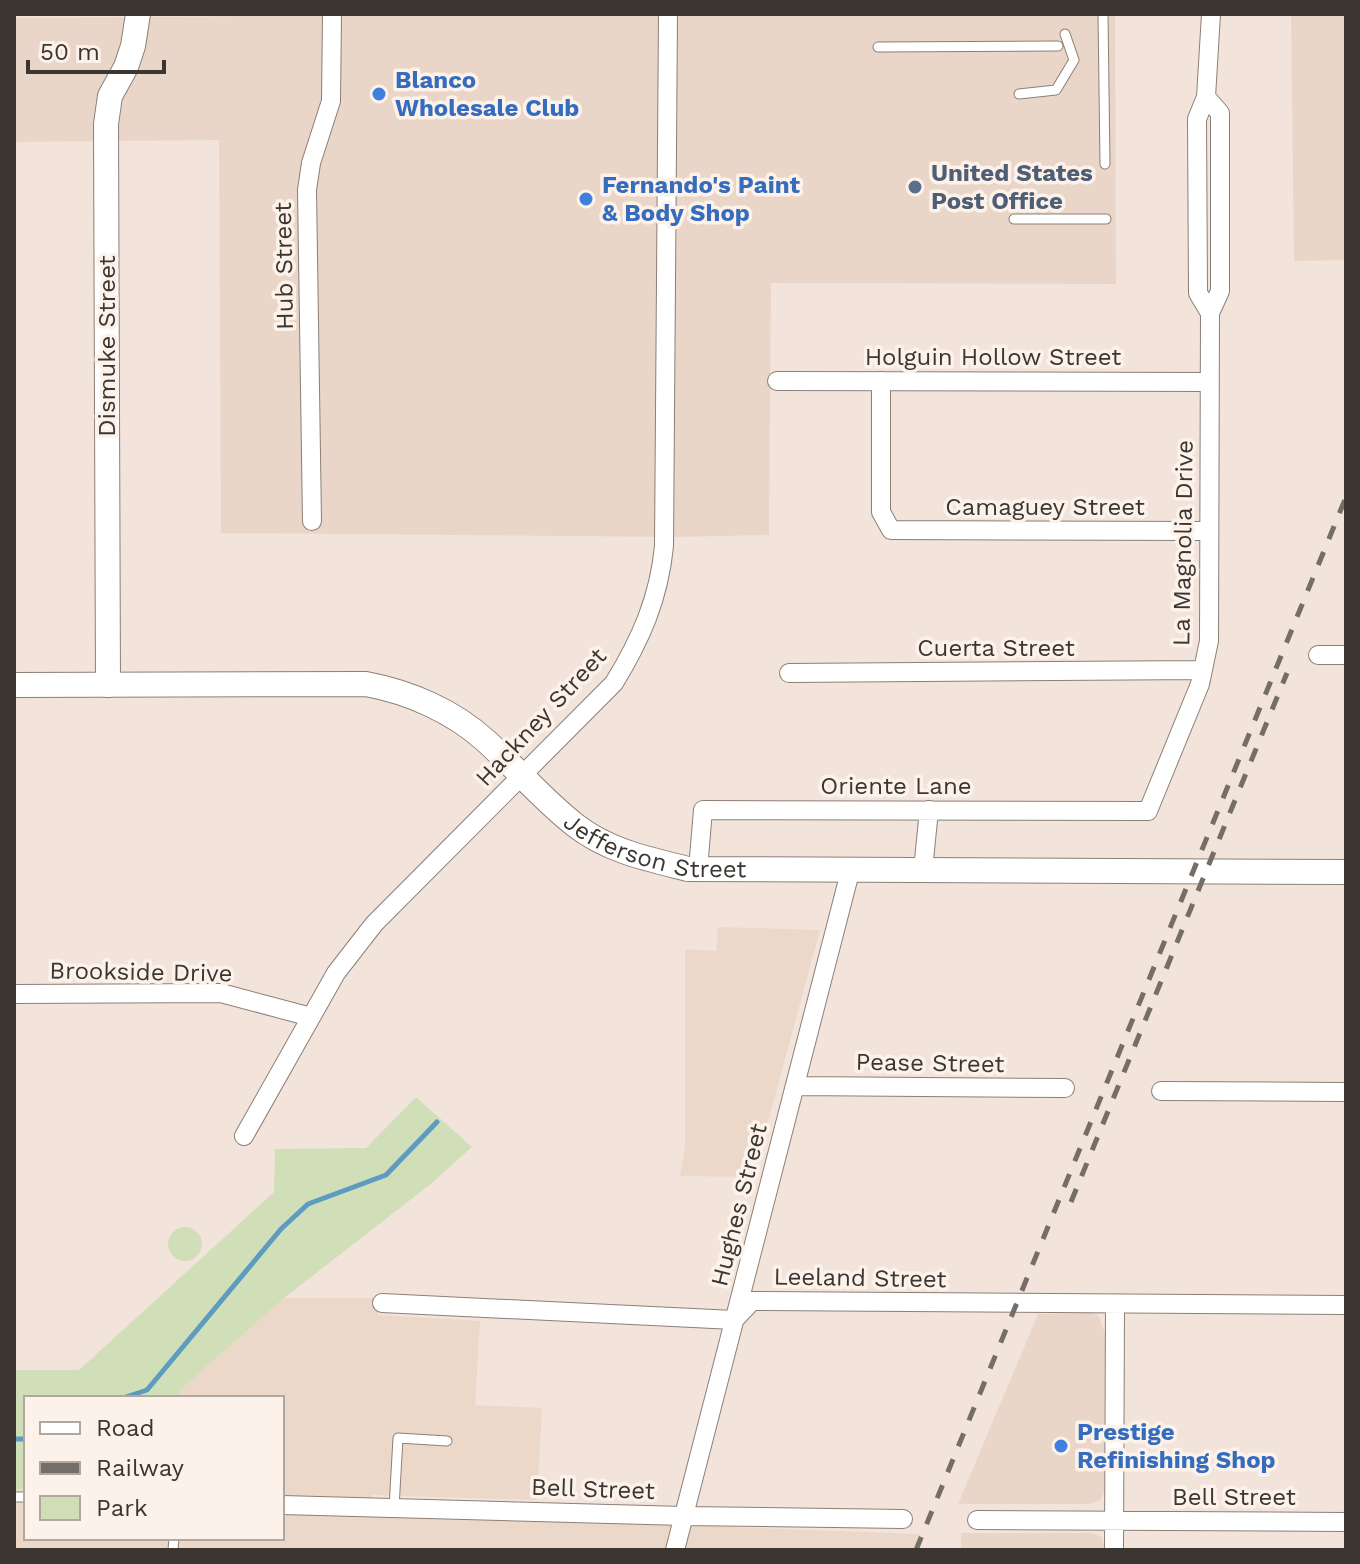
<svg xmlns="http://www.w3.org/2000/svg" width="1360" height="1564" font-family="'Work Sans',sans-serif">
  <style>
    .commercial { fill: #ead6c8 }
    .built { fill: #ecd8c9 }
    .green { fill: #d0dfb8 }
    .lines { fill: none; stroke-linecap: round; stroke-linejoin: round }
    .stream { stroke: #5e9bc1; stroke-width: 5 }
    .service-casing { stroke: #8c7f76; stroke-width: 11 }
    .minor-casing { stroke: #8c7f76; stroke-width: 20 }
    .tertiary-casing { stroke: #8c7f76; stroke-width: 26 }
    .service { stroke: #fff; stroke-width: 9 }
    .minor { stroke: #fff; stroke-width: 18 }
    .tertiary { stroke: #fff; stroke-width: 24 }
    .rail { stroke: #756d67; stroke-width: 5; stroke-dasharray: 14 14; stroke-linecap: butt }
    .shop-dot { fill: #3f7fe0; stroke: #fdf2ea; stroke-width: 3 }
    .service-dot { fill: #5c6f8a; stroke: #fdf2ea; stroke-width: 3 }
    .labels { text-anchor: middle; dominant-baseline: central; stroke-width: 7; stroke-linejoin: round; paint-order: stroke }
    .shop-label { font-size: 24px; font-weight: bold; fill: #366cbe; stroke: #fdf2ea; text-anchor: start }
    .service-label { font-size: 24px; font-weight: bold; fill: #4e5e75; stroke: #fdf2ea; text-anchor: start }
    .street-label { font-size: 24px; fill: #3b3632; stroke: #fdf2ea }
  </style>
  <rect width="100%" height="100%" fill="#f2e4da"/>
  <path class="commercial" d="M 245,14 L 1115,14 L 1116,284 L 771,283 L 769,535 L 678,537 L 221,533 L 219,140 L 14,142 L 14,18 L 244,16 Z
    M 1291,14 L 1346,14 L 1346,260 L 1294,261 Z
    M 1092,1313 L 1099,1316 L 1105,1334 L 1104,1493 L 1100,1500 L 1089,1504 L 958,1504 L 1038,1314 Z
    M 961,1533 L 1092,1533 L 1102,1537 L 1105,1550 L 961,1550 Z"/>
  <path class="built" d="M 718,927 L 820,930 L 753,1177 L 680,1176 L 685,1148 L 685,949 L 716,951 Z
    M 284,1298 L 379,1298 L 378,1315 L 480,1321 L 475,1405 L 542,1408 L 537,1500 L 372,1495 L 371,1514 L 920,1534 L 913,1550 L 14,1550 L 14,1489 L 26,1489 L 26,1538 L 282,1538 L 282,1398 L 179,1398 L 180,1390 Z"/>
  <path class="green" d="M 416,1097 L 472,1147 L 432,1183 L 284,1298 L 180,1390 L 179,1398 L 26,1398 L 26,1489 L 14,1489 L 14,1370 L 79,1370 L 274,1192 L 275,1149 L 366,1148 Z
    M168 1244a17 17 0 1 1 34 0a17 17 0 1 1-34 0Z"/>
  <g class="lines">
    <path class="stream" d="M 123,1398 L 147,1390 L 281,1229 L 308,1204 L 386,1175 L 437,1122
      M 14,1439 L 26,1439"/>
    <g class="service-casing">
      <path id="service" d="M 1103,14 L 1105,164
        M 878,47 L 1058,46
        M 1019,94 L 1056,90 L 1074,60 L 1065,34
        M 1014,219 L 1106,219
        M 14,1497 L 26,1497
        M 394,1508 L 398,1438 L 447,1441
        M 173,1550 L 174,1538"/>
    </g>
    <g class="minor-casing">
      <path id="minor" d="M 1206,97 L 1220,113 L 1220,291 L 1210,313 L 1198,293 L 1197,119 L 1206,97 L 1211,14
        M 777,381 L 1209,382
        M 881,381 L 881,512 L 891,530 L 1209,531
        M 312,521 L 307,190 L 311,163 L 331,101 L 332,14
        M 1318,655 L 1346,655
        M 789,673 L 1203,670
        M 698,869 L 703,810 L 1148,811 L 1200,684 L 1209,641 L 1210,313
        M 923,870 L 929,810
        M 14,994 L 221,993 L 311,1017
        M 795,1086 L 1065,1088
        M 1161,1091 L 1346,1092
        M 244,1136 L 336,973 L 374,924 L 614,683 C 641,639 659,598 664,546 L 668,14
        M 382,1303 L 734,1320 L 752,1301 L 1346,1305
        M 282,1505 L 684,1516 L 903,1519
        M 977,1520 L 1346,1522
        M 675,1550 L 850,872
        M 1114,1550 L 1115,1304"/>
    </g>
    <g class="tertiary-casing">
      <g id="tertiary">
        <path id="s1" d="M 14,685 L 366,684 C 409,692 453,711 486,741 C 516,768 543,800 575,825 C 608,851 648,859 688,869 L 1346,872"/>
        <path d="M 108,685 L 106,124 L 110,96 L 126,67 L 133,46 L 138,14"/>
      </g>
    </g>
    <use href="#service" class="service"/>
    <use href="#minor" class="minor"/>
    <use href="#tertiary" class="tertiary"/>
    <path class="rail" d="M 1071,1202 L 1287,673
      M 916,1550 L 1346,497"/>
  </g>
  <g class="shop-dot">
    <circle cx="379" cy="94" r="8"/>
    <circle cx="586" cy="199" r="8"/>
    <circle cx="1061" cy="1446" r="8"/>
  </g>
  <circle class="service-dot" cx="915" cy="187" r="8"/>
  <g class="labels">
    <g class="shop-label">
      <text x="395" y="80">Blanco<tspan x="395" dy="28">Wholesale Club</tspan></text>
      <text x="602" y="185">Fernando's Paint<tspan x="602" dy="28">&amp; Body Shop</tspan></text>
      <text x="1077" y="1432">Prestige<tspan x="1077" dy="28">Refinishing Shop</tspan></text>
    </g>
    <g class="service-label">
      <text x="931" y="173">United States<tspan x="931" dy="28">Post Office</tspan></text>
    </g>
    <g class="street-label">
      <text transform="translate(284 266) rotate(-91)">Hub Street</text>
      <text transform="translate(107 346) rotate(-90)">Dismuke Street</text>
      <text x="993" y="357">Holguin Hollow Street</text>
      <text x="1045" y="507">Camaguey Street</text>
      <text transform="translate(1183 543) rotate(-89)">La Magnolia Drive</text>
      <text x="996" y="648">Cuerta Street</text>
      <text transform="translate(541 717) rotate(-47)">Hackney Street</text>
      <text x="896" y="786">Oriente Lane</text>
      <text stroke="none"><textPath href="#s1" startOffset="694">Jefferson Street</textPath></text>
      <text transform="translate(141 972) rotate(1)">Brookside Drive</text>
      <text transform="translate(930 1063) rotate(1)">Pease Street</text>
      <text transform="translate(739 1205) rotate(-76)">Hughes Street</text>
      <text transform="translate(860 1278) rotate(1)">Leeland Street</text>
      <text transform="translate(593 1489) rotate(2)">Bell Street</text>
      <text x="1234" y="1497">Bell Street</text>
    </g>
  </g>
  <rect width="1360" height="1564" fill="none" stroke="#3b3632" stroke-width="32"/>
  <rect x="24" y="1396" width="260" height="144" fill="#fdf2ea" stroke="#afa7a0" stroke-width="2"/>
  <rect x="40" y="1422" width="40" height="12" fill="#ffffff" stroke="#afa7a0" stroke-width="2"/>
  <text x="96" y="1436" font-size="24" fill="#3b3632">Road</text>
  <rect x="40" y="1462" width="40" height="12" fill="#756d67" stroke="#afa7a0" stroke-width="2"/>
  <text x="96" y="1476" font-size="24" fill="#3b3632">Railway</text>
  <rect x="40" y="1496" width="40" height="24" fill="#d0dfb8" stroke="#afa7a0" stroke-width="2"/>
  <text x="96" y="1516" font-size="24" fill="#3b3632">Park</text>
  <path d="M28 60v12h136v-12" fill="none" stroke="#3b3632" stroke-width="4"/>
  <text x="40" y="60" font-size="24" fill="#3b3632" stroke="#fdf2ea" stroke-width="6" paint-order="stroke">50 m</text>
</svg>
